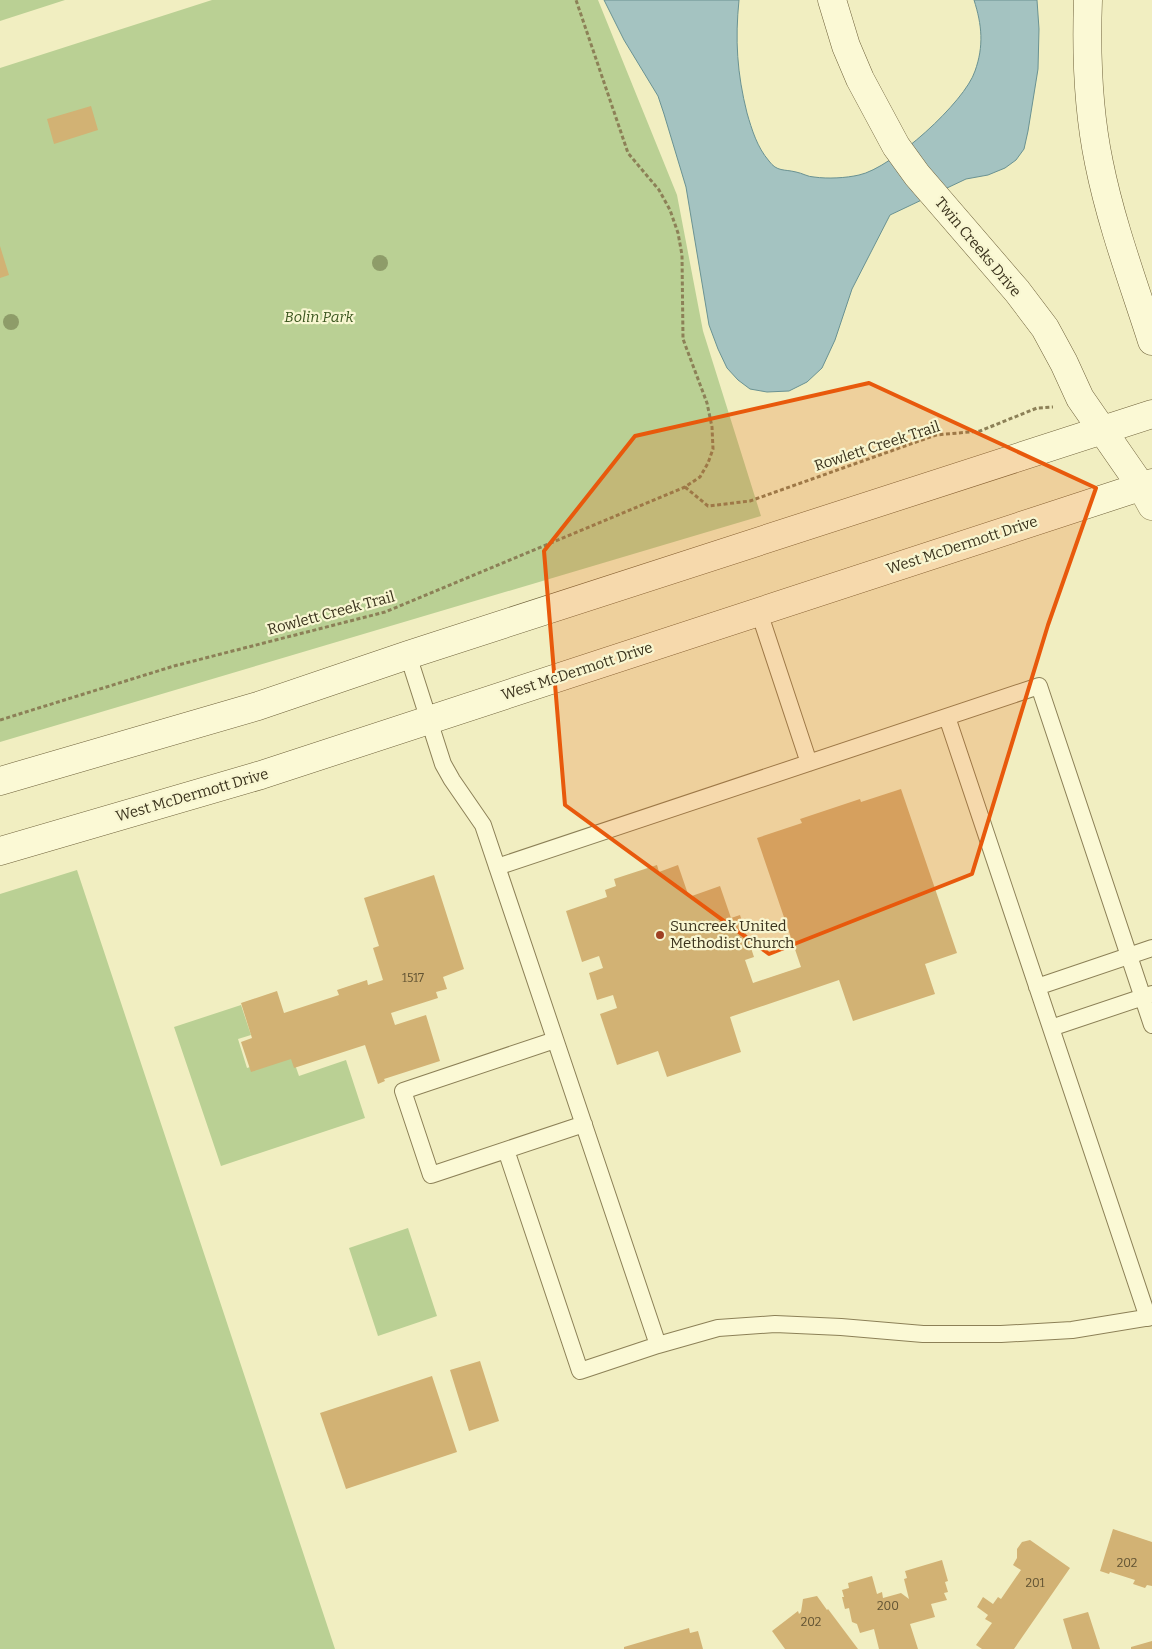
<svg xmlns="http://www.w3.org/2000/svg" width="1152" height="1649" font-family="Bitter,serif">
  <style>
    .green { fill: #bad094 }
    .water { fill: #a4c3c1; stroke: #6a9292 }
    .building { fill: #d2b274 }
    .lines { fill: none; stroke-linecap: round; stroke-linejoin: round }
    .lane-casing { stroke: #8c8057; stroke-width: 18 }
    .street-casing { stroke: #8c8057; stroke-width: 29 }
    .secondary-casing { stroke: #6e613a; stroke-width: 29 }
    .path { stroke: #8c8057; stroke-width: 3; stroke-dasharray: 4 2.5; stroke-linecap: butt }
    .lane { stroke: #fbf9d5; stroke-width: 16 }
    .street { stroke: #fbf9d5; stroke-width: 28 }
    .secondary { stroke: #fbf9d5; stroke-width: 28 }
    .tree { fill: #8e9c69 }
    .marked { fill: #e8590c; fill-opacity: 0.2; stroke: #e8590c; stroke-width: 4; stroke-linejoin: round }
    .poi-dot { fill: #9f4023; stroke: #f8f6d1; stroke-width: 2 }
    .labels { text-anchor: middle; dominant-baseline: central; stroke-width: 4.5; stroke-linejoin: round; paint-order: stroke }
    .number-label { font-size: 12px; fill: #605232 }
    .street-label { font-size: 15px; fill: #3a321c; stroke: #f8f6d1 }
    .park-label { font-size: 15px; font-style: italic; fill: #3d5821; stroke: #f8f6d1 }
    .poi-label { font-size: 15px; fill: #3a321c; stroke: #f8f6d1; text-anchor: start }
  </style>
  <rect width="100%" height="100%" fill="#f1eec1"/>
  <path class="green" d="M 0,0 L 65,0 L 0,21 Z
    M 212,0 L 598,0 L 677,195 L 703,331 L 761,516 L 0,742 L 0,68 Z
    M 77,870 L 335,1649 L 0,1649 L 0,894 Z
    M 241,1005 L 251,1035 L 238,1039 L 247,1068 L 291,1053 L 299,1076 L 346,1060 L 365,1118 L 221,1166 L 174,1027 Z
    M 408,1228 L 437,1316 L 378,1336 L 349,1248 Z"/>
  <path class="water" d="M 604,0 L 739,0 C 735,40 737,73 747,113 C 752,130 757,147 769,161 C 777,172 784,169 796,172 C 802,173 808,177 814,177 C 828,179 846,178 859,175 C 892,168 965,102 975,71 C 984,46 982,25 974,0 L 1037,0 L 1039,29 L 1038,69 L 1028,131 L 1024,149 L 1016,160 L 1005,168 L 988,175 L 966,179 L 890,215 L 852,289 L 835,340 L 822,368 L 807,382 L 789,391 L 767,392 L 750,389 L 738,380 L 727,368 L 718,349 L 709,325 L 686,187 L 664,114 L 658,96 L 624,40 Z"/>
  <path class="building" d="M 91,106 L 98,130 L 54,144 L 47,119 Z
    M 0,246 L 9,275 L 0,278 Z
    M 901,789 L 957,953 L 925,964 L 935,994 L 853,1021 L 839,980 L 730,1017 L 741,1052 L 667,1077 L 658,1051 L 617,1065 L 600,1014 L 617,1008 L 613,995 L 597,1000 L 589,973 L 603,968 L 599,956 L 582,962 L 566,911 L 607,897 L 605,890 L 616,886 L 614,879 L 657,865 L 659,872 L 678,865 L 689,897 L 720,886 L 731,918 L 740,915 L 754,957 L 745,960 L 753,983 L 801,967 L 757,838 L 802,823 L 800,819 L 860,799 L 861,802 Z
    M 434,875 L 464,969 L 443,977 L 447,989 L 436,992 L 438,998 L 391,1013 L 395,1025 L 426,1015 L 440,1061 L 384,1079 L 385,1081 L 378,1084 L 365,1045 L 294,1068 L 291,1059 L 251,1072 L 241,1042 L 252,1038 L 241,1003 L 277,991 L 284,1013 L 339,995 L 337,990 L 367,980 L 368,985 L 383,980 L 373,948 L 379,946 L 364,898 Z
    M 480,1361 L 499,1421 L 469,1431 L 450,1370 Z
    M 432,1376 L 457,1452 L 346,1489 L 320,1413 Z
    M 1113,1529 L 1152,1542 L 1152,1586 L 1147,1585 L 1145,1588 L 1133,1584 L 1135,1580 L 1110,1572 L 1109,1574 L 1100,1571 Z
    M 1030,1540 L 1070,1568 L 1014,1649 L 982,1649 L 976,1645 L 992,1623 L 985,1619 L 988,1615 L 977,1607 L 983,1597 L 993,1604 L 998,1597 L 1001,1599 L 1021,1570 L 1013,1565 L 1017,1558 L 1017,1549 L 1022,1542 Z
    M 942,1560 L 948,1581 L 945,1582 L 948,1592 L 944,1593 L 947,1600 L 931,1604 L 935,1617 L 910,1624 L 918,1649 L 879,1649 L 874,1629 L 860,1633 L 857,1624 L 852,1622 L 849,1608 L 845,1609 L 842,1597 L 844,1597 L 842,1590 L 849,1588 L 848,1583 L 872,1576 L 877,1594 L 882,1592 L 883,1598 L 901,1593 L 909,1599 L 904,1579 L 907,1578 L 905,1571 Z
    M 817,1596 L 827,1610 L 828,1609 L 858,1649 L 785,1649 L 772,1631 L 798,1611 L 799,1614 L 801,1612 L 803,1599 Z
    M 1088,1612 L 1100,1649 L 1072,1649 L 1063,1619 Z
    M 689,1628 L 690,1633 L 698,1631 L 703,1649 L 624,1649 L 624,1647 Z
    M 1152,1641 L 1152,1649 L 1131,1649 L 1131,1647 Z"/>
  <g class="lines">
    <g class="lane-casing">
      <path id="lane" d="M 759,612 L 809,763
        M 408,655 L 443,764 L 452,780 L 483,825 L 658,1345 L 718,1328 L 775,1324 L 841,1327 L 923,1334 L 1001,1334 L 1072,1330 L 1152,1317
        M 947,717 L 1148,1318
        M 497,867 L 1039,686 L 1152,1025
        M 1037,987 L 1152,948
        M 1051,1028 L 1152,994
        M 555,1040 L 403,1091 L 431,1175 L 584,1124
        M 506,1150 L 580,1371 L 658,1345"/>
    </g>
    <g class="street-casing">
      <path id="street" d="M 1141,486 L 1152,506"/>
    </g>
    <g class="secondary-casing">
      <path id="secondary" d="M 832,0 L 846,46 L 860,79 L 896,146 L 917,175 L 1017,291 L 1045,328 L 1064,363 L 1080,398 L 1141,486
        M 1088,0 C 1086,54 1088,110 1099,163 C 1111,223 1133,282 1152,341
        M 0,781 L 258,706 L 408,655 L 1152,414
        M 0,851 L 261,775 L 1152,483"/>
    </g>
    <path class="path" d="M 685,487 L 708,506 L 750,501 L 936,435 L 980,431 L 1037,408 L 1053,407
      M 0,720 L 174,666 L 385,612 L 685,487 L 700,477 L 708,463 L 713,449 L 712,427 L 707,403 L 683,339 L 682,255 L 678,233 L 670,210 L 659,190 L 628,153 L 576,0"/>
    <use href="#lane" class="lane"/>
    <use href="#street" class="street"/>
    <use href="#secondary" class="secondary"/>
  </g>
  <g class="tree">
    <circle cx="380" cy="263" r="8"/>
    <circle cx="11" cy="322" r="8"/>
  </g>
  <path class="marked" d="M 869,383 L 1096,488 L 1048,625 L 972,874 L 769,954 L 565,805 L 544,551 L 635,436 Z"/>
  <circle class="poi-dot" cx="660" cy="935" r="5"/>
  <g class="labels">
    <g class="number-label">
      <text x="413" y="978">1517</text>
      <text x="1127" y="1563">202</text>
      <text x="1035" y="1583">201</text>
      <text x="888" y="1606">200</text>
      <text x="811" y="1622">202</text>
    </g>
    <g class="street-label">
      <text transform="translate(978 247) rotate(50)">Twin Creeks Drive</text>
      <text transform="translate(877 446) rotate(-18)">Rowlett Creek Trail</text>
      <text transform="translate(962 545) rotate(-18)">West McDermott Drive</text>
      <text transform="translate(331 613) rotate(-15)">Rowlett Creek Trail</text>
      <text transform="translate(577 671) rotate(-18)">West McDermott Drive</text>
      <text transform="translate(192 795) rotate(-16)">West McDermott Drive</text>
    </g>
    <g class="park-label">
      <text x="319" y="317">Bolin Park</text>
    </g>
    <g class="poi-label">
      <text x="670" y="926">Suncreek United<tspan x="670" dy="17">Methodist Church</tspan></text>
    </g>
  </g>
</svg>
